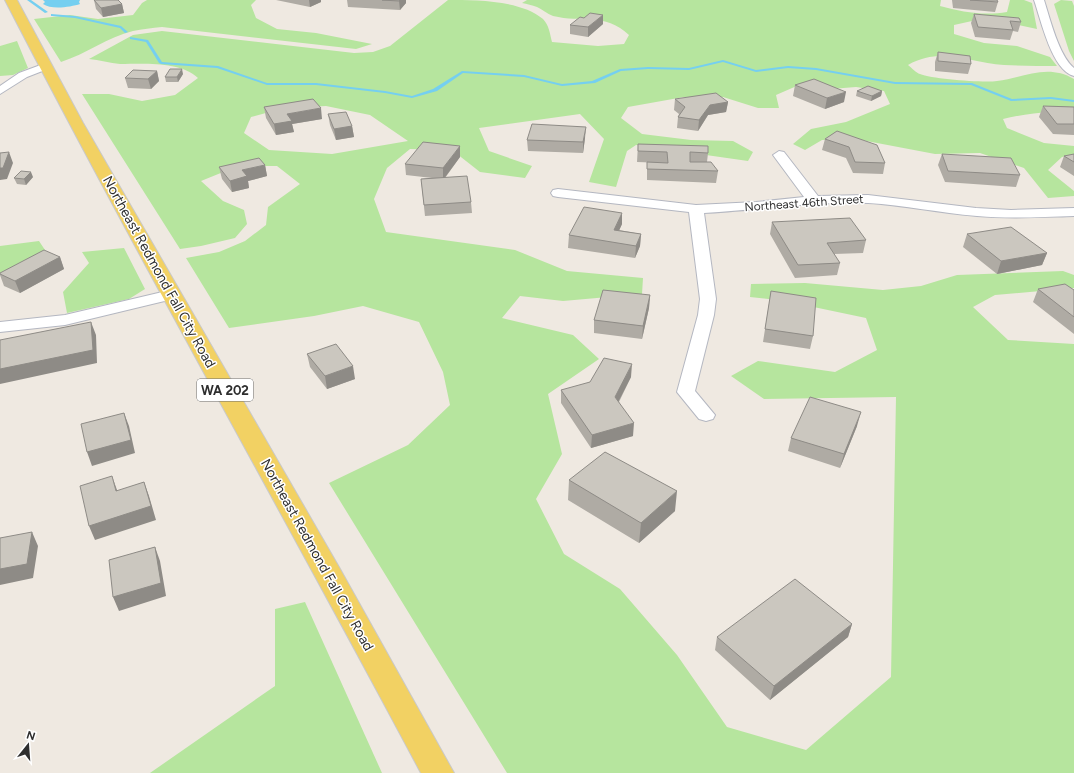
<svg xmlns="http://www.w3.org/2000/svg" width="1074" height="773" font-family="Figtree,sans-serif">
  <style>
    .green { fill: #b6e59e; fill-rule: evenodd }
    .water { fill: #75cff0 }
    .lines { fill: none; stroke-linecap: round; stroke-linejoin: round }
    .stream { fill: #75cff0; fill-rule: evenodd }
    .street-casing { stroke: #b4b7c1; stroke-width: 2 }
    .primary-casing { stroke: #c9c9c9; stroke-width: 2 }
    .street { fill: #fff; fill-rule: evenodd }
    .primary { fill: #f2d163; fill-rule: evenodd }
    .wall { fill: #afaba4 }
    .shaded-wall { fill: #8e8b86 }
    .building { fill: #cbc7bf; stroke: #8e8b86 }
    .labels { text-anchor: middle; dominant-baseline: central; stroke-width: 3; stroke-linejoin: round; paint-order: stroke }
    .far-street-label { font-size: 12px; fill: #2e2e2e; stroke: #fff }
    .shield { fill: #fff; stroke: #6d6d6d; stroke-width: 1 }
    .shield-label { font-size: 13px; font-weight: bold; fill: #2e2e2e }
    .street-label { font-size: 14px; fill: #2e2e2e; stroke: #fff }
  </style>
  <rect width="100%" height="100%" fill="#efe9e1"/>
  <path class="green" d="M 147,0 L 256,0 L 251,5 L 256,18 L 277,29 L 316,33 L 372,44 L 356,49 L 162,27 C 152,28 142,29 133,31 C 108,37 86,54 61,62 L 34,19 L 70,15 L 98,19 L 133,15 L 142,3 Z
    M 448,0 C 475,0 521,0 543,19 C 549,25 550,34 552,42 L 598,46 L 624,44 L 629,35 C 604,12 582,23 553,16 C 547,14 542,9 537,7 C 532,5 527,4 522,3 L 527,0 L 941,0 L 940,6 C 962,12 984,16 1007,12 L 1010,0 L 1024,0 L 1032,3 L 1037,29 L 1000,21 L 972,21 L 954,25 L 954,34 L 984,43 L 1017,46 L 1050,57 L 1057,66 C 1040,66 1022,66 1004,65 C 969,63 942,46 908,65 C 912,68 916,73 920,74 C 932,79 984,83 997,81 C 1024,78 1047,63 1074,79 L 1074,115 C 1053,109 1025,114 1003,119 L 1007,128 L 1044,143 L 1074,146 L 1074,155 L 1062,157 L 1048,170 L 1074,191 L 1074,196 L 1048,198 L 1024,168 L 980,153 L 935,154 L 856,139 L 822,140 L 805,150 L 793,144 L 811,129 L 846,122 L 890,104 L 884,91 L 856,87 L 831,89 L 799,85 L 776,95 L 779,108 L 758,108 L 723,97 L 684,97 L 628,107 L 621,118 L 642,134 L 691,140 L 733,141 L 753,152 L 748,161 L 636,145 L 627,151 L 616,187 L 589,182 L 604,139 L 580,114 L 479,128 L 489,151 L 532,166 L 525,178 L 480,172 L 452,150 L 410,149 L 387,168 L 374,199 L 386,232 L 515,250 L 567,271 L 643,278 L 642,294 L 563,301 L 520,296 L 502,318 L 573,335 L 599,359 L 548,394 L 562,454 L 536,499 L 564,554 L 620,589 L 677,655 L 727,727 L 806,750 L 891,677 L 896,397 L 764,399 L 731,376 L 758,361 L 835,372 L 877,350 L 866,318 L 785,301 L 750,297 L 751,284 L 805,283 L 883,290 L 921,286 L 957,275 L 1063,271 L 1074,275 L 1074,288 L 995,295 L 973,307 L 1008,340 L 1074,344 L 1074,773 L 507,773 L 329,483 L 408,445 L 450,405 L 443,372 L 419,322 L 363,306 L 314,316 L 229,328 L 186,258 L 219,252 L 245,241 L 266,225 L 268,207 L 300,184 L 277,166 L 238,166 L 201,181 L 223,201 L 244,210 L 247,224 L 235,238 L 201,246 L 180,249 L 82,94 L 109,94 L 142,101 L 175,95 L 198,78 C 180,61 144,64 120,64 C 110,63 99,60 89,59 L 133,35 L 162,31 L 354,53 L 373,52 L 390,46 ZM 326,106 L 370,115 L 408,141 L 332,154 L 269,150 L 244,133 L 251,117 L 284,108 Z
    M 1061,0 L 1072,1 L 1074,6 L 1074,61 L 1069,51 L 1054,4 Z
    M 17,41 L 28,68 L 13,75 L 0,76 L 0,46 Z
    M 39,241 L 49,256 L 0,275 L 0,246 Z
    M 124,248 L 145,289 L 129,299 L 67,313 L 63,292 L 89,263 L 82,252 Z
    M 305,602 L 382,773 L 150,773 L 275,686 L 275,609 Z"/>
  <path class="water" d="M 43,0 L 80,0 L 79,2 L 80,4 C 71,7 51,10 43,4 L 45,2 Z"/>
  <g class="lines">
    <path class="stream" d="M 27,0 L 31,0 L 48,12 L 45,13 Z
      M 51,14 L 75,16 L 121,26 L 128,32 L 125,33 L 120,28 L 75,18 L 52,16 L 51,16 Z
      M 130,37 L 148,40 L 162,62 L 218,66 L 267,83 L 316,83 L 385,91 L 412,96 L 433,89 L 462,71 L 524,75 L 562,84 L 592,81 L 620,69 L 648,67 L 689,68 L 723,60 L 756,70 L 788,66 L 816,68 L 895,82 L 972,83 L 1012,99 L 1051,97 L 1074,100 L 1074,102 L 1051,99 L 1011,101 L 971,85 L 895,84 L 816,70 L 788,68 L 756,72 L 723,62 L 689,70 L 648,69 L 621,71 L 595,83 L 562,86 L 524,77 L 463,73 L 437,91 L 412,98 L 385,93 L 316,85 L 267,85 L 217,68 L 161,64 L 159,63 L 146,42 L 130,39 Z"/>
    <g class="street-casing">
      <path id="street" d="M 1034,0 L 1044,0 C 1050,19 1059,56 1074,68 L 1074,76 C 1052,71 1041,20 1034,0 Z
        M 46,63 L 50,64 L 51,66 L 50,68 L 27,77 L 0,94 L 0,86 L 19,73 Z
        M 779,151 L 784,152 L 818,196 L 868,195 L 976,208 L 1011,210 L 1074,208 L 1074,216 C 1041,217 1009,219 977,216 C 940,213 904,205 868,203 C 813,201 758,210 704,213 L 716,299 L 714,315 L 695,391 L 715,415 L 713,419 L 706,421 L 699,419 L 677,392 L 698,315 L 700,299 L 689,212 L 558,197 L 553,196 L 551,193 L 553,190 L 558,189 L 696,205 L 756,202 L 804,197 L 773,155 Z
        M 171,290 L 177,292 L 179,295 L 177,298 L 65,325 L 0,332 L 0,322 L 65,315 Z"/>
    </g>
    <g class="primary-casing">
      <path id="primary" d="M 5,0 L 17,0 L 83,123 L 340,569 L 454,773 L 421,773 C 284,515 139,260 5,0 Z"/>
    </g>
    <use href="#street" class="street"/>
    <use href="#primary" class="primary"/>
  </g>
  <path class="wall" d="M 94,0 L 122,4 L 124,13 L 103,17 L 96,9 Z
    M 276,0 L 321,0 L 321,2 L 310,7 Z
    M 347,0 L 406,0 L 406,3 L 400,10 L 348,7 Z
    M 952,0 L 997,0 L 998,2 L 995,12 L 953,8 Z
    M 974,14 L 1021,22 L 1018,32 L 1013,31 L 1010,40 L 975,37 L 971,23 Z
    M 603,24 L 588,37 L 570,34 L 570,25 Z
    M 938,52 L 971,64 L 968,74 L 935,71 L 935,62 Z
    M 157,71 L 159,81 L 151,89 L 128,88 L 125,78 Z
    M 183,74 L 178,82 L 166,82 L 165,77 Z
    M 795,85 L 844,102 L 825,109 L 793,96 Z
    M 857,91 L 882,91 L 881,96 L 871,101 L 856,96 Z
    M 675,99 L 728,102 L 726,112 L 708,115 L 698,131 L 677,128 L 678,117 L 679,114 L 674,110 Z
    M 1043,106 L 1074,107 L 1074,135 L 1053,134 L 1039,117 Z
    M 264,107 L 322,119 L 292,124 L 294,132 L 276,135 L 266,118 Z
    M 328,114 L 352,126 L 354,137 L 336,140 L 330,125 Z
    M 837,131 L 885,163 L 883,174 L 853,173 L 846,158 L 822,150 L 825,139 Z
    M 585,138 L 583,153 L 528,151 L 527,140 Z
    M 638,144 L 708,153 L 707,162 L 718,171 L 716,183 L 647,180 L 647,162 L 666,163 L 637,162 Z
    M 942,154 L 1020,175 L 1016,187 L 945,182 L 938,165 Z
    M 1074,154 L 1074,176 L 1060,167 L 1064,156 Z
    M 460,157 L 445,178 L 471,202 L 472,213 L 425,216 L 421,179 L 432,178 L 406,175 L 405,164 Z
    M 265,165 L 267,176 L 248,181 L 249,188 L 232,192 L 222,179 L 219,167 Z
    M 33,177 L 26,185 L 17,184 L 14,178 Z
    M 772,222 L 866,240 L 863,253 L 834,254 L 840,263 L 837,275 L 795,278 L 770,234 Z
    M 622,224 L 619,230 L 641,234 L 640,246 L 635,258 L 568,248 L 569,235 Z
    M 967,234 L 1047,253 L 1042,265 L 997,274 L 963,247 Z
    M 60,257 L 64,269 L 20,293 L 4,286 L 0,275 L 0,273 Z
    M 1038,289 L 1074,290 L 1074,334 L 1033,302 Z
    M 771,291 L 813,336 L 810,349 L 763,342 Z
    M 650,295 L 649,308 L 642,339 L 594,333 L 594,320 Z
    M 307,354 L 355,379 L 327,389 L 310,367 Z
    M 631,377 L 619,402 L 633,436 L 591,448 L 561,403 L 561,390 Z
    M 857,426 L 840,468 L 788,451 L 791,438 Z
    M 569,480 L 675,511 L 639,543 L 568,500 Z
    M 852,624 L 848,637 L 770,700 L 715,650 L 717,637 Z"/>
  <path class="shaded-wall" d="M 309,0 L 321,0 L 321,2 L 310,7 Z
    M 400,0 L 406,0 L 406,3 L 400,10 L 399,1 Z
    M 122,4 L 124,13 L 103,17 L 101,8 Z
    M 603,15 L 603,24 L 588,37 L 588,27 Z
    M 182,69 L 183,74 L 178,82 L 177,77 Z
    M 157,71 L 159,81 L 151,89 L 148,79 Z
    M 882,91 L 881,96 L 871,101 L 872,96 Z
    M 846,92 L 844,102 L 825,109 L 827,98 Z
    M 728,102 L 726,112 L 708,115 L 698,131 L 699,120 L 710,105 Z
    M 321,108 L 322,119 L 292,124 L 294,132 L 276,135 L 274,124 L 287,114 Z
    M 352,126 L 354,137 L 336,140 L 334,129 Z
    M 586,127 L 585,138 L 583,153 L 583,142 Z
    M 460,146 L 460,157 L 443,180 L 443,168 Z
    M 9,152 L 13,163 L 7,179 L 0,180 L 0,168 Z
    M 265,165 L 267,176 L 248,181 L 249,188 L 232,192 L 230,181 L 242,170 Z
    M 31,172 L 33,177 L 26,185 L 24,179 Z
    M 622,213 L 622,224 L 614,242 L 614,230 Z
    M 641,234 L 640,246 L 635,258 L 636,246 Z
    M 1047,253 L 1042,265 L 997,274 L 1001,261 Z
    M 60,257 L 64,269 L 20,293 L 15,281 Z
    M 650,295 L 649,308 L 642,339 L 643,326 Z
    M 91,322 L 96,335 L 97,363 L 0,384 L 0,369 Z
    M 632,364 L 631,377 L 614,410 L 615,397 Z
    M 353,366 L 355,379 L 327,389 L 325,376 Z
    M 861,412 L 857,426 L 840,468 L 844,454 Z
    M 124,413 L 129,426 L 135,453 L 92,466 L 87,452 Z
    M 634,423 L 633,436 L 591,448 L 592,435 Z
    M 112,476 L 117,490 L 121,505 L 116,491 Z
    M 144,482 L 149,496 L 156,520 L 95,540 L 89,526 Z
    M 677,491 L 675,511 L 639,543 L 641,523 Z
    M 32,532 L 38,546 L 33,578 L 0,585 L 0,569 Z
    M 155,547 L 160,561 L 166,596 L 119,611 L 113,597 Z
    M 852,624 L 848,637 L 770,700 L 774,686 Z"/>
  <path class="building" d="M 94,0 L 118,0 L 122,4 L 101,8 Z
    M 382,0 L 400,0 L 399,1 Z
    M 970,0 L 997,0 L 998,2 Z
    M 590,13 L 603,15 L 588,27 L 570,25 L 580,17 L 584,18 Z
    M 974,14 L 1019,18 L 1021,22 L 1010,21 L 1013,30 L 978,27 Z
    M 938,52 L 970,56 L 971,64 L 938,61 Z
    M 170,69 L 182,69 L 177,77 L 165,77 Z
    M 133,70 L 157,71 L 148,79 L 125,78 Z
    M 814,79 L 846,92 L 827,98 L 795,85 Z
    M 868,86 L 882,91 L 872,96 L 857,91 Z
    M 716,93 L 728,102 L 710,105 L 699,120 L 678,117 L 685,107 L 675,99 Z
    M 313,99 L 321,108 L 287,114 L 292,121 L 274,124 L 264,107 Z
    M 1043,106 L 1074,107 L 1074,124 L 1057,124 Z
    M 346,112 L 352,126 L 334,129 L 328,114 Z
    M 532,124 L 586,127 L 583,142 L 527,140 Z
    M 837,131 L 877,145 L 885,163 L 855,162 L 849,147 L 825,139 Z
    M 423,142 L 460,146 L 443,168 L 405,164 Z
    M 638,144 L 708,146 L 708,153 L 690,152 L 690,162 L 711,162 L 718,171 L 647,169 L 647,162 L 668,163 L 667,152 L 638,151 Z
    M 9,152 L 3,168 L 0,168 L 0,153 Z
    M 942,154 L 1011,158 L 1020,175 L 948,171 Z
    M 1074,154 L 1074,162 L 1064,156 Z
    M 259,158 L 265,165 L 242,170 L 247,176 L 230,181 L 219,167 Z
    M 21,171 L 31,172 L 24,179 L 14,178 Z
    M 467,176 L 471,202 L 424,205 L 421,179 Z
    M 584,207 L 622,213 L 614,230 L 641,234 L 636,246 L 569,235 Z
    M 850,218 L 866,240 L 827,243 L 840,263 L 798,265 L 772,222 Z
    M 1011,227 L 1047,253 L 1001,261 L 967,234 Z
    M 44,250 L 60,257 L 15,281 L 0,274 L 0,273 Z
    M 1065,284 L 1074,290 L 1074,317 L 1038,289 Z
    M 603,290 L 650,295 L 643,326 L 594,320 Z
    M 771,291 L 816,298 L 813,336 L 765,329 Z
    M 91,322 L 93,350 L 0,369 L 0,340 Z
    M 336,344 L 353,366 L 325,376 L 307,354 Z
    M 604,358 L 632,364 L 615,397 L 634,423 L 592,435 L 561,390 L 590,382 Z
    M 810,397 L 861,412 L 844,454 L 791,438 Z
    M 124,413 L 131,440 L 87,452 L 81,424 Z
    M 605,452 L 677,491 L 641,523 L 569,480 Z
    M 112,476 L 116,491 L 144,482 L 151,506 L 89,526 L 80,486 Z
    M 32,532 L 27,564 L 0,569 L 0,538 Z
    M 155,547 L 161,583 L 113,597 L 109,560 Z
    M 795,579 L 852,624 L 774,686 L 717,637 Z"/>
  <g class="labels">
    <g class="far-street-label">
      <text transform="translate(804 203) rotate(-4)">Northeast 46th Street</text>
    </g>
    <rect class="shield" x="197" y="379" width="56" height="22" rx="3"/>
    <g class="shield-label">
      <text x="225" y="390">WA 202</text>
    </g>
    <g class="street-label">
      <text transform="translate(159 272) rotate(61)">Northeast Redmond Fall City Road</text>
      <text transform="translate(317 555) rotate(61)">Northeast Redmond Fall City Road</text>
    </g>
  </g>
  <g transform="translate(28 745) rotate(17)" stroke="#ffffff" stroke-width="3" paint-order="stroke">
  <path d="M0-3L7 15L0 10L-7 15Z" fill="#2e2e2e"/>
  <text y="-6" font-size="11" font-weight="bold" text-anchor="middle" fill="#2e2e2e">N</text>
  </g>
</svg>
